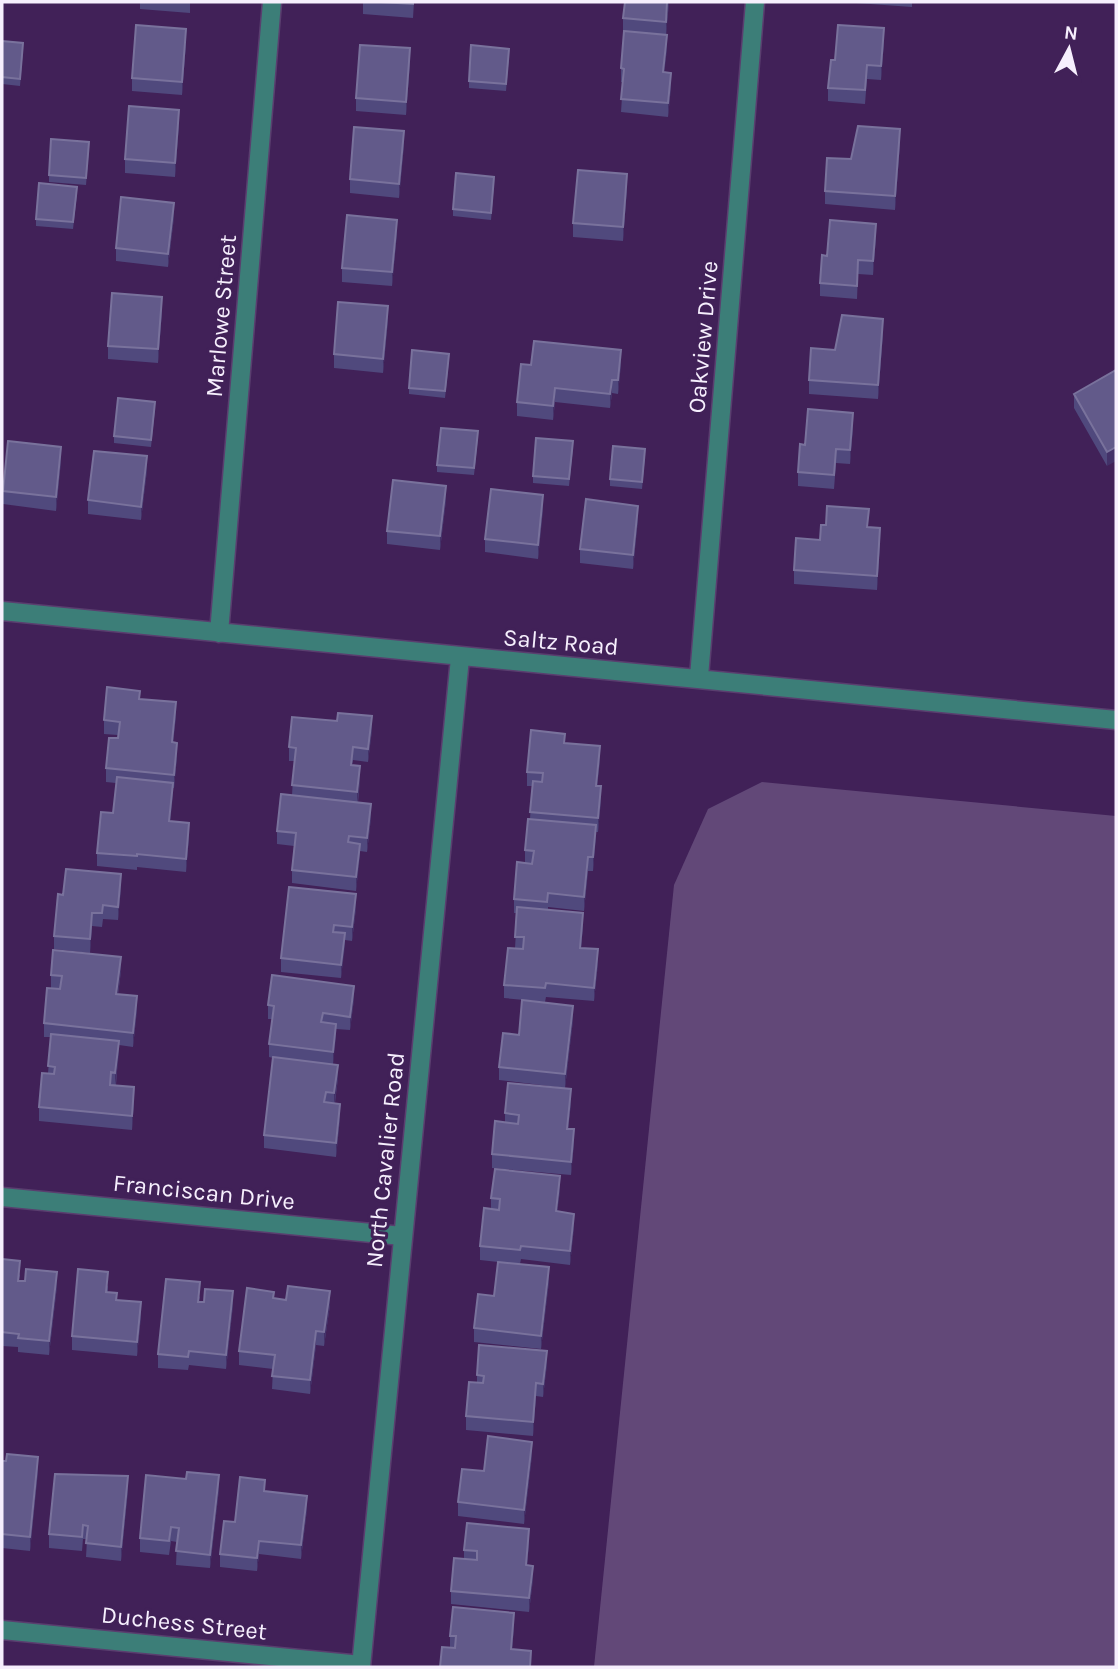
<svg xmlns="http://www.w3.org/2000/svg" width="1118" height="1669" font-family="Karla,sans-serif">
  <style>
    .green { fill: #624878 }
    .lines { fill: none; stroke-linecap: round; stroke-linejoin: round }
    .minor-casing { stroke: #5a3e6f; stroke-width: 21 }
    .minor { stroke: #3c7e78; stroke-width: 18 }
    .wall { fill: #50497d }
    .shaded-wall { fill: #433168 }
    .building { fill: #625a8a; stroke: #79729c; stroke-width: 2 }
    .labels { text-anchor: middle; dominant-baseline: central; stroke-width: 6; stroke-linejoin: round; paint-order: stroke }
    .street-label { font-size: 24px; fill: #f6effd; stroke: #412158 }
  </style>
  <rect width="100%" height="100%" fill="#412158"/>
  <path class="green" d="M 762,782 L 1116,816 L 1116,1667 L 594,1667 L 674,885 L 708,809 Z"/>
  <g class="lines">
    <g class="minor-casing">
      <path id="minor" d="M 2,611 C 373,649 745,682 1116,720
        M 219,633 L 272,2
        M 699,677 L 755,2
        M 2,1197 L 402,1236
        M 2,1630 L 361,1665
        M 361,1667 L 460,658"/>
    </g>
    <use href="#minor" class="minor"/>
  </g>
  <path class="wall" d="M 140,2 L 190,2 L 190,13 L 140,9 Z
    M 363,2 L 414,2 L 413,18 L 363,14 Z
    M 625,2 L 669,2 L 666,35 L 667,49 L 664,72 L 671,87 L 668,117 L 621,112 L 623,82 L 621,82 L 621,68 L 624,32 L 623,32 L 623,18 Z
    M 842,2 L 912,2 L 912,7 Z
    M 2,41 L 23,50 L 20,86 L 2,84 Z
    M 884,42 L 881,80 L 867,79 L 865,104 L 828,101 L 828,88 L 835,60 Z
    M 186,43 L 182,95 L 132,91 L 132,78 Z
    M 509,56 L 506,91 L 469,88 L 469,81 Z
    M 410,62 L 406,115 L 356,111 L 356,98 Z
    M 179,124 L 175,177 L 125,173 L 125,159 Z
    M 900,143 L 895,210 L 825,204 L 825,191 L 851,159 Z
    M 404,145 L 399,198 L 350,193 L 350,179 Z
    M 89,149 L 86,185 L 49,182 L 49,175 Z
    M 494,184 L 491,220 L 453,216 L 453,209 Z
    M 627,188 L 623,241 L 573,237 L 573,223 Z
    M 77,194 L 73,229 L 36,226 L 36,219 Z
    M 174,217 L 168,267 L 116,261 L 116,248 Z
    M 397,233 L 392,286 L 342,282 L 342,268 Z
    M 876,237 L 873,275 L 858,274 L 857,299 L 820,296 L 820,283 L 827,256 Z
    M 162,311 L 158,363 L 108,359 L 108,346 Z
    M 388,320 L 383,373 L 334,368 L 334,354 Z
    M 883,333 L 878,399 L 809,394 L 809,380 L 835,350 Z
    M 449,361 L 445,398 L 409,394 L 409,388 Z
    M 621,364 L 618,394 L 612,393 L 610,408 L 555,402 L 553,420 L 517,416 L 517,402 L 531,365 Z
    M 1116,370 L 1107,466 L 1074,408 L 1074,394 Z
    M 155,409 L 151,447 L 114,443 L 114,436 Z
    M 853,427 L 850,464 L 836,463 L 834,489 L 798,486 L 798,472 L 805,445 Z
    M 478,438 L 474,475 L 437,472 L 437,465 Z
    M 573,448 L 569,486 L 533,483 L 533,476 Z
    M 645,456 L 642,489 L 610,486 L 610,479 Z
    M 61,461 L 56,511 L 3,504 L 3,491 Z
    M 147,470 L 141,520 L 88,514 L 88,500 Z
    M 446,500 L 440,550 L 387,544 L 387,531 Z
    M 543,509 L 538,559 L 485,552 L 485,539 Z
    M 638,519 L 633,569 L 580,563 L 580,549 Z
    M 869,527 L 880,542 L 877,590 L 794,584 L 794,570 L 820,540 Z
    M 140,699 L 176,716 L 173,742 L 177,757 L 174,788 L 173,788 L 170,821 L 189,837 L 186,872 L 137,867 L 137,870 L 97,866 L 97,853 L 113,813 L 116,783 L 106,782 L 106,768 L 118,735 L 104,734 L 104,720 Z
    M 372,730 L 368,762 L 353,760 L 352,765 L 360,779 L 358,803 L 371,818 L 367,852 L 360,851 L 356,891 L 292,883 L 292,870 L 294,846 L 277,844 L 277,831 L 292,795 L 294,761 L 289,761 L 289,747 Z
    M 565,743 L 600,760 L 597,786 L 601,800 L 598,832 L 596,832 L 593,871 L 588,871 L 584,911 L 548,907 L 548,910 L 583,926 L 581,948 L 598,963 L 594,1001 L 546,997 L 545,1002 L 504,998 L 504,985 L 515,948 L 517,913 L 514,913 L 514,899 L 525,863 L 525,850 L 530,819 L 532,786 L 527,786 L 527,772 Z
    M 121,888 L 118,920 L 103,919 L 102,927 L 92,926 L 90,953 L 54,949 L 54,936 L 63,895 Z
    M 356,908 L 352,941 L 345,940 L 341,978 L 281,972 L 281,958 Z
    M 121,971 L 118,995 L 137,1010 L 133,1047 L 119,1045 L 116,1085 L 134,1101 L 132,1130 L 39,1121 L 39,1107 L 48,1073 L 51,1037 L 44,1037 L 44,1023 L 51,988 L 51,975 Z
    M 354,999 L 350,1030 L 336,1029 L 333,1064 L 338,1078 L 335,1103 L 340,1118 L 336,1157 L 264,1148 L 264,1135 L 273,1058 L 269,1057 L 269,1044 L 272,1019 L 268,1019 L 268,1005 Z
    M 573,1020 L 565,1088 L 499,1080 L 499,1067 Z
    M 571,1103 L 568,1129 L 574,1143 L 571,1175 L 492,1168 L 492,1154 L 505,1122 L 505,1113 Z
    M 560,1190 L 557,1212 L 574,1227 L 570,1265 L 521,1259 L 520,1264 L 549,1281 L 541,1349 L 474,1342 L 474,1328 L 494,1296 L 498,1262 L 480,1260 L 480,1246 L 491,1209 L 491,1198 Z
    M 2,1259 L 20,1275 L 19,1281 L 57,1286 L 49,1355 L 18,1352 L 18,1347 L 2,1346 Z
    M 108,1285 L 108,1292 L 141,1316 L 137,1356 L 72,1350 L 72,1336 Z
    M 200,1296 L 199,1302 L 233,1305 L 226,1369 L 189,1365 L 188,1370 L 158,1368 L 158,1354 Z
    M 274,1299 L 330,1305 L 324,1346 L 316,1345 L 310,1394 L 272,1389 L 273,1369 L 239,1365 L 239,1351 Z
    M 547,1364 L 543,1397 L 536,1396 L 533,1436 L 466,1430 L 466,1416 L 477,1383 L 477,1375 Z
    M 532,1455 L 524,1524 L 458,1516 L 458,1502 L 484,1471 Z
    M 2,1461 L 38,1471 L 30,1551 L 2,1548 Z
    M 219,1489 L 210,1568 L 176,1565 L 177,1542 L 171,1541 L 169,1555 L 140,1552 L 140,1538 Z
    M 128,1490 L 121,1561 L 86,1557 L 87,1539 L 83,1539 L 82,1551 L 49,1548 L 49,1534 Z
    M 265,1491 L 307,1509 L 301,1559 L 259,1554 L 257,1571 L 220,1567 L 220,1554 L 235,1522 Z
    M 529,1543 L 527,1565 L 533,1579 L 529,1612 L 451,1604 L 451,1591 L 464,1559 L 464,1550 Z
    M 514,1627 L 512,1650 L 531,1651 L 531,1667 L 440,1667 L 450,1648 L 450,1636 Z"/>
  <path class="shaded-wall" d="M 667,2 L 669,2 L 666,36 L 666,22 Z
    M 884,28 L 884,42 L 881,80 L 881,66 Z
    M 186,29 L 186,43 L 182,95 L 182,82 Z
    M 667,35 L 667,49 L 663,86 L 663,72 Z
    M 410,48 L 410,62 L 406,115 L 406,102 Z
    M 671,73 L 671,87 L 668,117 L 668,103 Z
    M 179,110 L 179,124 L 175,177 L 175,163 Z
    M 900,129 L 900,143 L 895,210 L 895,196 Z
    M 404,131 L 404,145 L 399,198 L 399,184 Z
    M 627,174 L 627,188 L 623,241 L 623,227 Z
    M 174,203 L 174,217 L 168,267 L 168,254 Z
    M 397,220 L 397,233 L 392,286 L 392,272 Z
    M 876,224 L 876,237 L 873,275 L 873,261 Z
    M 162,297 L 162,311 L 158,363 L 158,349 Z
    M 388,306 L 388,320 L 383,373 L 383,359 Z
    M 883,319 L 883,333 L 878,399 L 878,385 Z
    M 621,350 L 621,364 L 618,394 L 618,380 Z
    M 612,380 L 612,393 L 610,408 L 610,394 Z
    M 555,388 L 555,402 L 553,420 L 553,406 Z
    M 853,413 L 853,427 L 850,464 L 850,450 Z
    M 61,447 L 61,461 L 56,511 L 56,497 Z
    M 1116,447 L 1116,461 L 1107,466 L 1107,452 Z
    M 147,456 L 147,470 L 141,520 L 141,507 Z
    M 446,486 L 446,500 L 440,550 L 440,536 Z
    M 543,495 L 543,509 L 538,559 L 538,545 Z
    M 638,506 L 638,519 L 633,569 L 633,555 Z
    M 880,528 L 880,542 L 877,590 L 877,576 Z
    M 176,702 L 176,716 L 172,756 L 172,742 Z
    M 372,716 L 372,730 L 368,762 L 368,749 Z
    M 177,743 L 177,757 L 174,788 L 174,775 Z
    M 600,746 L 600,760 L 596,799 L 596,786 Z
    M 360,766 L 360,779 L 357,806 L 357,792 Z
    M 173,783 L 173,796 L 169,834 L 169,821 Z
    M 601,786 L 601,800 L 598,832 L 598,818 Z
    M 371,804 L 371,818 L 367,852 L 367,838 Z
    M 189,823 L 189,837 L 186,872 L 186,859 Z
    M 596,825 L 596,839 L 593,871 L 593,857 Z
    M 360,844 L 360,857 L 356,891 L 356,877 Z
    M 588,857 L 588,871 L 584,911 L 584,897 Z
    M 121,874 L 121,888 L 118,920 L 118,907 Z
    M 356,894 L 356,908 L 352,941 L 352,927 Z
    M 92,913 L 92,926 L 90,953 L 90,939 Z
    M 583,913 L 583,926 L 580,961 L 580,948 Z
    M 345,933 L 345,947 L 341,978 L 341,965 Z
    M 598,949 L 598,963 L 594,1001 L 594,988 Z
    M 121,957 L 121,971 L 116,1008 L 116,994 Z
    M 354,986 L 354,999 L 350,1030 L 350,1017 Z
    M 137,996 L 137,1010 L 133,1047 L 133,1033 Z
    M 573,1006 L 573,1020 L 565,1088 L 565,1074 Z
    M 336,1024 L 336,1038 L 333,1065 L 333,1052 Z
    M 119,1041 L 119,1055 L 115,1086 L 115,1073 Z
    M 338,1065 L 338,1078 L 334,1107 L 334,1093 Z
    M 134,1087 L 134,1101 L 132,1130 L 132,1116 Z
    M 571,1089 L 571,1103 L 567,1142 L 567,1129 Z
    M 340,1104 L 340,1118 L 336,1157 L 336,1143 Z
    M 574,1129 L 574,1143 L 571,1175 L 571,1162 Z
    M 560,1176 L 560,1190 L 556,1225 L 556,1211 Z
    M 574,1214 L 574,1227 L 570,1265 L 570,1251 Z
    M 549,1267 L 549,1281 L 541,1349 L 541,1336 Z
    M 57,1272 L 57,1286 L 49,1355 L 49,1341 Z
    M 233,1291 L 233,1305 L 226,1369 L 226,1355 Z
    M 330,1291 L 330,1305 L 324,1346 L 324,1332 Z
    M 141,1302 L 141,1316 L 137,1356 L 137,1342 Z
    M 316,1331 L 316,1345 L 310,1394 L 310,1380 Z
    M 547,1351 L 547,1364 L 543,1397 L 543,1384 Z
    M 536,1383 L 536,1396 L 533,1436 L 533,1422 Z
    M 532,1442 L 532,1455 L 524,1524 L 524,1510 Z
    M 38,1457 L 38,1471 L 30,1551 L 30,1537 Z
    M 219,1475 L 219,1489 L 210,1568 L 210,1555 Z
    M 128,1476 L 128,1490 L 121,1561 L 121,1547 Z
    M 307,1496 L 307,1509 L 301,1559 L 301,1545 Z
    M 529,1529 L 529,1543 L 526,1579 L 526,1565 Z
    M 259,1541 L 259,1554 L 257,1571 L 257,1558 Z
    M 533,1566 L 533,1579 L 529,1612 L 529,1598 Z
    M 514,1613 L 514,1627 L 511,1663 L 511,1649 Z"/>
  <path class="building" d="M 380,2 L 413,2 L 413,4 Z
    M 625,2 L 667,2 L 666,22 L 623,18 Z
    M 136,25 L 186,29 L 182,82 L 132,78 Z
    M 838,25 L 884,28 L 881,66 L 867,65 L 865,90 L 828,88 L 831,60 L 835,60 Z
    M 624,31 L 667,35 L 663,72 L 671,73 L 668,103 L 621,99 L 624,69 L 621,68 Z
    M 2,41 L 23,43 L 20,79 L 2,77 Z
    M 360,45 L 410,48 L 406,102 L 356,98 Z
    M 471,45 L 509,49 L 506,84 L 469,81 Z
    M 129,106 L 179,110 L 175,163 L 125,159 Z
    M 858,126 L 900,129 L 895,196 L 825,191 L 827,158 L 851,159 Z
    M 354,127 L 404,131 L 399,184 L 350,179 Z
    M 51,139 L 89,142 L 86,178 L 49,175 Z
    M 578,170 L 627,174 L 623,227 L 573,223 Z
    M 456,173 L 494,177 L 491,213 L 453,209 Z
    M 39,183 L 77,187 L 73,222 L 36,219 Z
    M 121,197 L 174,203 L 168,254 L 116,248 Z
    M 347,215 L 397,220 L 392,272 L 342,268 Z
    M 830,220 L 876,224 L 873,261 L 858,260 L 857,286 L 820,283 L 822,255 L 827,256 Z
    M 112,293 L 162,297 L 158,349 L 108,346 Z
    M 338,302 L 388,306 L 383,359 L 334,354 Z
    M 842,315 L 883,319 L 878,385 L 809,380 L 811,348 L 835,350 Z
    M 534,341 L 621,350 L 618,380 L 612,380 L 610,394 L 555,388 L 553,406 L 517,402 L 521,364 L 531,365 Z
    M 412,350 L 449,354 L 445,391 L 409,388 Z
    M 1116,370 L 1116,447 L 1107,452 L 1074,394 Z
    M 118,398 L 155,402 L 151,440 L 114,436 Z
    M 808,409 L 853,413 L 850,450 L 836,449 L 834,475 L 798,472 L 800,444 L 805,445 Z
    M 441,428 L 478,431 L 474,468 L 437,465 Z
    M 536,438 L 573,441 L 569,479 L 533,476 Z
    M 8,441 L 61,447 L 56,497 L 3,491 Z
    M 613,446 L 645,449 L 642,482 L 610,479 Z
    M 94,451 L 147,456 L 141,507 L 88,500 Z
    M 393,480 L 446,486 L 440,536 L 387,531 Z
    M 491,489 L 543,495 L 538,545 L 485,539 Z
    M 586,499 L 638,506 L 633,555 L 580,549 Z
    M 827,506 L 869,509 L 867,527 L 880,528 L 877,576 L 794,570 L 796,538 L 820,540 L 821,525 L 826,525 Z
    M 107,687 L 140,691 L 139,699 L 176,702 L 172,742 L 177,743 L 174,775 L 106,768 L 109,738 L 118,738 L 120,722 L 104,720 Z
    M 338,713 L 372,716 L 368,749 L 353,747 L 351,765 L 360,766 L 357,792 L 292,785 L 296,748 L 289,747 L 292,717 L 337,721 Z
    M 531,730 L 565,734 L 564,743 L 600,746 L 596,786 L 601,786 L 598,818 L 530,812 L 533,781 L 542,782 L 543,773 L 527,772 Z
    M 117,777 L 173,783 L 169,821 L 189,823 L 186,859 L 137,854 L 137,856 L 97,853 L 101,812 L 113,813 Z
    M 281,794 L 371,804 L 367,838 L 349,836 L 348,842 L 360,844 L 356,877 L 292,870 L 296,833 L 277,831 Z
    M 528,819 L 596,825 L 593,857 L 588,857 L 584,897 L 548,893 L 547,902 L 514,899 L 517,862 L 532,864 L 534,851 L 525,850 Z
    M 66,869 L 121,874 L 118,907 L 103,905 L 102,913 L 92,913 L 90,939 L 54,936 L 58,894 L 63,895 Z
    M 289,887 L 356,894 L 352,927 L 334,925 L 333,932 L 345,933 L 341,965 L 281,958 Z
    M 517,907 L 583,913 L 580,948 L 598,949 L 594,988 L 546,983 L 545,988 L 504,985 L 508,948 L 523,949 L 524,937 L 515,937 Z
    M 53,950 L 121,957 L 116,994 L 137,996 L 133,1033 L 44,1023 L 47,988 L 60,989 L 62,976 L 51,975 Z
    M 272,975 L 354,986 L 350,1017 L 323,1013 L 321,1022 L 336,1024 L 333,1052 L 269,1044 L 274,1006 L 268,1005 Z
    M 522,1000 L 573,1006 L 565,1074 L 499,1067 L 503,1033 L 519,1035 Z
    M 51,1034 L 119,1041 L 115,1073 L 111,1072 L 110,1085 L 134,1087 L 132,1116 L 39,1107 L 42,1073 L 54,1074 L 55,1067 L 48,1066 Z
    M 273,1057 L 338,1065 L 334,1093 L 326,1092 L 324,1102 L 340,1104 L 336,1143 L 264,1135 Z
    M 508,1083 L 571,1089 L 567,1129 L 574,1129 L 571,1162 L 492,1154 L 495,1121 L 518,1124 L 519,1115 L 505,1113 Z
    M 495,1169 L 560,1176 L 556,1211 L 574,1214 L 570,1251 L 521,1246 L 520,1250 L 480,1246 L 484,1208 L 499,1210 L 500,1199 L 491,1198 Z
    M 2,1259 L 20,1261 L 18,1281 L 25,1281 L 26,1269 L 57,1272 L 49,1341 L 18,1338 L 19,1334 L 2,1332 Z
    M 498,1262 L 549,1267 L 541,1336 L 474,1328 L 478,1294 L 494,1296 Z
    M 78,1269 L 108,1272 L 106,1292 L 117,1293 L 116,1300 L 141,1302 L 137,1342 L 72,1336 Z
    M 166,1279 L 200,1282 L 198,1302 L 204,1302 L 205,1289 L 233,1291 L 226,1355 L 189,1351 L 188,1357 L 158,1354 Z
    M 288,1286 L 330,1291 L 324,1332 L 316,1331 L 310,1380 L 272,1376 L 275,1355 L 239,1351 L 247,1288 L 274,1292 L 273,1298 L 286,1300 Z
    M 479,1345 L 547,1351 L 543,1384 L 536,1383 L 533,1422 L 466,1416 L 469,1382 L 483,1383 L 484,1376 L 477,1375 Z
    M 488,1436 L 532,1442 L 524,1510 L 458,1502 L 462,1469 L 484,1471 Z
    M 7,1454 L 38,1457 L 30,1537 L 2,1534 L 2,1461 L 6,1461 Z
    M 187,1472 L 219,1475 L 210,1555 L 176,1551 L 179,1528 L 171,1527 L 169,1541 L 140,1538 L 146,1475 L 186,1479 Z
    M 55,1474 L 128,1476 L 121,1547 L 86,1543 L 88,1526 L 83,1525 L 82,1537 L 49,1534 Z
    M 240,1477 L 265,1480 L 264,1491 L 307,1496 L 301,1545 L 259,1541 L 257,1558 L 220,1554 L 224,1521 L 235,1522 Z
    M 467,1523 L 529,1529 L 526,1565 L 533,1566 L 529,1598 L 451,1591 L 454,1558 L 477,1560 L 477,1551 L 464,1550 Z
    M 453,1607 L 514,1613 L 511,1649 L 531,1651 L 530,1667 L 440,1667 L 442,1647 L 455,1648 L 456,1636 L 450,1636 Z"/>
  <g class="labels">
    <g class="street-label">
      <text transform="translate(221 316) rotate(-85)">Marlowe Street</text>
      <text transform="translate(703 337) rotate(-85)">Oakview Drive</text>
      <text transform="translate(561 642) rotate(5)">Saltz Road</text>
      <text transform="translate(385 1160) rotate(-84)">North Cavalier Road</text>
      <text transform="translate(204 1192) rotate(6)">Franciscan Drive</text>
      <text transform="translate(184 1623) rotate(6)">Duchess Street</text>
    </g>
  </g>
  <rect width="1118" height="1669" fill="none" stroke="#f6effd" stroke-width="7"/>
  <g transform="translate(1069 49) rotate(7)" stroke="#412158" stroke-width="5" paint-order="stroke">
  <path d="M0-5L12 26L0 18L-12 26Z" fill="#f6effd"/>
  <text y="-10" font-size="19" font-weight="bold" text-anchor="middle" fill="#f6effd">N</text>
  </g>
</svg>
